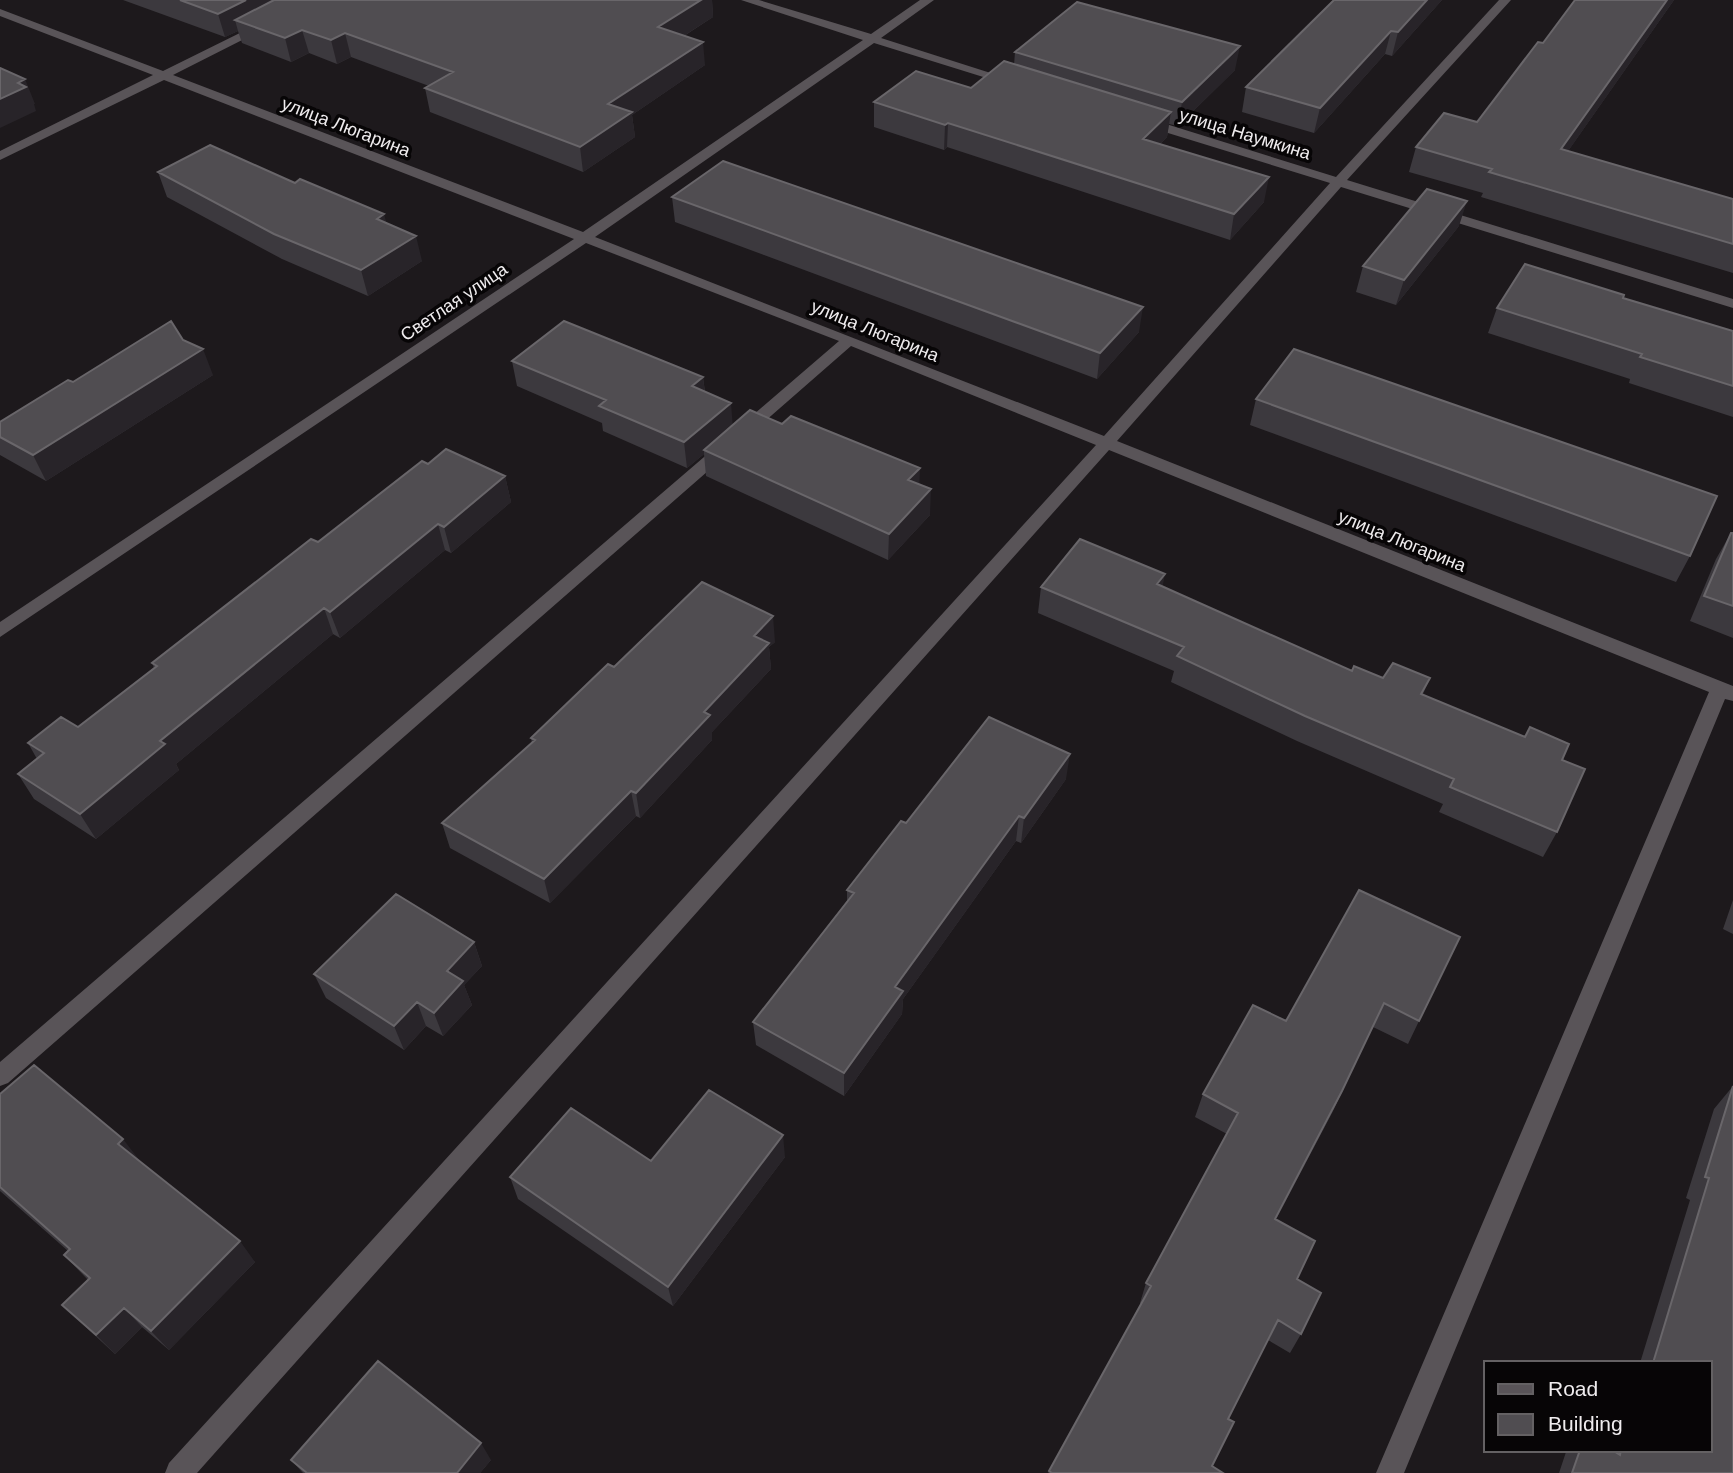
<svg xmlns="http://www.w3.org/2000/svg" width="1733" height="1473" font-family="Arial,sans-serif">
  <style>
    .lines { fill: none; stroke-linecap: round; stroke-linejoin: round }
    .minor { fill: #595458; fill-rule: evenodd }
    .wall { fill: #3c393e }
    .shaded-wall { fill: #282429 }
    .building { fill: #504d51; stroke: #69666a; stroke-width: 2 }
    .labels { text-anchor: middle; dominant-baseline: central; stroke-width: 7; stroke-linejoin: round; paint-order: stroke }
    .far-street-label { font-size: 18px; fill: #efecee; stroke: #070506 }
  </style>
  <rect width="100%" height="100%" fill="#1d191c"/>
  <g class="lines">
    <path class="minor" d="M 741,0 L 759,0 L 871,34 L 920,0 L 934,0 L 881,38 L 1019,82 L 1009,85 L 874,43 L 595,237 L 1104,436 L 1330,183 L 1142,125 L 1142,119 L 1150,119 L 1336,177 L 1499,0 L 1511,0 L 1347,180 L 1733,299 L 1733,308 L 1341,187 L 1117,441 L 1733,686 L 1733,701 L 1725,699 L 1404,1473 L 1376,1473 L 1709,692 L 1109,450 L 197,1473 L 165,1473 L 169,1463 L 1096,445 L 851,346 L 8,1083 L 0,1086 L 0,1062 L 839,341 L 586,243 L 0,637 L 0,622 L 574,239 L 164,80 L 0,160 L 0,151 L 153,75 L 0,16 L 0,9 L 163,71 L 258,24 L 266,24 L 266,28 L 173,75 L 583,232 L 863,40 Z"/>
  </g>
  <path class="wall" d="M 123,0 L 712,0 L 713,17 L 684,36 L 705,65 L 632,115 L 635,137 L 583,172 L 430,112 L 425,88 L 429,86 L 351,57 L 337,64 L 309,53 L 291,62 L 242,43 L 238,31 L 225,37 Z
    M 1334,0 L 1442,0 L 1392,56 L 1385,54 L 1314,133 L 1242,112 L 1246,87 Z
    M 1575,0 L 1674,0 L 1568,151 L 1733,199 L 1733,273 L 1481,197 L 1483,193 L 1409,172 L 1416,147 L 1477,122 L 1543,43 Z
    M 1015,52 L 1235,70 L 1178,126 L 1169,124 L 1167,137 L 1160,144 L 1264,202 L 1230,240 L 947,147 L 944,150 L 874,127 L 874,102 L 971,88 L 1014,65 Z
    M 158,172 L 386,223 L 422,261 L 368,296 L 282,259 L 167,197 Z
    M 672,197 L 1139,332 L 1097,379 L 675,222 Z
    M 1459,226 L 1396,305 L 1356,292 L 1363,266 Z
    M 1623,298 L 1733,331 L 1733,417 L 1629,383 L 1630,379 L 1488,333 L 1497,308 Z
    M 512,361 L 703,377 L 705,392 L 733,425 L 920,484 L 930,515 L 888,560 L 706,476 L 704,454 L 687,468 L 603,431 L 602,423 L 517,386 Z
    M 213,375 L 46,481 L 0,455 L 0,422 L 73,382 Z
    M 1256,399 L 1690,556 L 1676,582 L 1250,425 Z
    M 428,464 L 505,476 L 511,502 L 451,553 L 445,550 L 340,638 L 333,634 L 176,764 L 179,770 L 96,839 L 34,799 L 18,774 L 37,759 L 28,743 L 78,727 L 154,668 L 152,663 Z
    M 1731,533 L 1733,533 L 1733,638 L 1690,621 L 1716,559 Z
    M 1041,587 L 1162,587 L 1352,671 L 1383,678 L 1430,678 L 1423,694 L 1562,760 L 1557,832 L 1543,857 L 1439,812 L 1443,804 L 1297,741 L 1171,682 L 1174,671 L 1038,613 Z
    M 775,642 L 769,647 L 771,669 L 712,732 L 712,740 L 640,818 L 636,816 L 550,903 L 450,848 L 442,823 L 532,743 L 531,738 L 614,667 Z
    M 1066,779 L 1021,843 L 1016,841 L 903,999 L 902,1014 L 844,1096 L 756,1045 L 753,1022 L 847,901 L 847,890 L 906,823 Z
    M 1359,890 L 1419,1021 L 1408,1044 L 1373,1027 L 1332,1113 L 1276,1219 L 1297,1279 L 1301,1334 L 1290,1353 L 1268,1340 L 1228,1419 L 1212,1466 L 1223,1473 L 1048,1473 L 1141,1303 L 1140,1303 L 1146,1283 L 1227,1134 L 1195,1117 L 1203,1094 L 1286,1021 Z
    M 1733,900 L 1733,934 L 1723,929 Z
    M 474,942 L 482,966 L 464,985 L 472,1005 L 443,1036 L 426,1026 L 404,1050 L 326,998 L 314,974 Z
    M 1733,1086 L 1733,1473 L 1559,1473 L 1566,1452 L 1568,1450 L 1710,1450 L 1710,1363 L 1640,1363 L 1690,1200 L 1686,1198 L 1714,1109 Z
    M 0,1094 L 140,1161 L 255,1262 L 169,1350 L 142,1327 L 115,1354 L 62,1305 L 88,1280 L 64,1255 L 68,1251 L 0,1191 Z
    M 785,1157 L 673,1306 L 518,1199 L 510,1177 L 651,1161 Z
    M 291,1460 L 491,1460 L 480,1473 L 303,1473 Z"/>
  <path class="shaded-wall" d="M 246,0 L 300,0 L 235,20 L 238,31 L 225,37 L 218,14 Z
    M 701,0 L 712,0 L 713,17 L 660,51 L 658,27 Z
    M 1427,0 L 1442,0 L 1392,56 L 1398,32 Z
    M 1667,0 L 1674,0 L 1552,174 L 1561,149 Z
    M 302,30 L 309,53 L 291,62 L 285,38 Z
    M 1391,31 L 1385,54 L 1314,133 L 1320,108 Z
    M 345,33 L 351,57 L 337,64 L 331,40 Z
    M 703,42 L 705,65 L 632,115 L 635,137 L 583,172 L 580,147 L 608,104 Z
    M 1240,46 L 1235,70 L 1178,126 L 1182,102 Z
    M 25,79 L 35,104 L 34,104 L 36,111 L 0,128 L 0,99 L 18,83 Z
    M 1171,112 L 1167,137 L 1140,163 L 1143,139 Z
    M 948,123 L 947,147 L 944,150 L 945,125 Z
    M 1269,177 L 1264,202 L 1230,240 L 1234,214 Z
    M 1467,201 L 1459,226 L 1396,305 L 1404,280 Z
    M 384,214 L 391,240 L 377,219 Z
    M 416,236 L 422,261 L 368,296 L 361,270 Z
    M 1143,307 L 1139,332 L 1097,379 L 1100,353 Z
    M 203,349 L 213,375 L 46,481 L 33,455 Z
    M 703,377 L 706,403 L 692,386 Z
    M 731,403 L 733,429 L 704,450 L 704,454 L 687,468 L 684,442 Z
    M 920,468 L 919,494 L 908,480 Z
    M 505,476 L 511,502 L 451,553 L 444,527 Z
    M 931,489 L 930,515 L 888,560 L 889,534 Z
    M 438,524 L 445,550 L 340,638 L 330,612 Z
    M 1165,574 L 1160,600 L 1157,584 Z
    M 324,608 L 333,634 L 176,764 L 179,770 L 96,839 L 80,814 L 160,741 Z
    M 773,616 L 775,642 L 769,647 L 771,669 L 712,732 L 712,740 L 640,818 L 636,793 L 704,712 L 754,636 Z
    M 1070,754 L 1066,779 L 1021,843 L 1024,818 Z
    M 631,791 L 636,816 L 550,903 L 544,879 Z
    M 1019,816 L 1016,841 L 903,999 L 902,1014 L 844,1096 L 844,1073 L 895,987 Z
    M 474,942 L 482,966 L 464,985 L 472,1005 L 443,1036 L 434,1013 L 447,971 Z
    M 417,1002 L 426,1026 L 404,1050 L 394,1026 Z
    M 1384,1003 L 1332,1113 L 1266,1239 L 1275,1219 Z
    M 783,1135 L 785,1157 L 673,1306 L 668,1287 Z
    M 123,1139 L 140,1161 L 118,1144 Z
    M 240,1241 L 255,1262 L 169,1350 L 151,1331 Z
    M 124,1308 L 142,1327 L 115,1354 L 96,1335 Z
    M 481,1443 L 491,1460 L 480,1473 L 457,1473 Z"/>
  <path class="building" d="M 180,0 L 246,0 L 218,14 Z
    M 274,0 L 701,0 L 658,27 L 703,42 L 608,104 L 632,112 L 580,147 L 425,88 L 453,72 L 345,33 L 331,40 L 302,30 L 285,38 L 235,20 Z
    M 1334,0 L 1427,0 L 1398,32 L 1391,31 L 1320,108 L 1246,87 Z
    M 1575,0 L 1667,0 L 1561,149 L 1733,199 L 1733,244 L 1489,172 L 1492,169 L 1416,147 L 1444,113 L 1477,122 L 1538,42 L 1543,43 Z
    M 1077,2 L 1240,46 L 1182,102 L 1015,52 Z
    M 1004,61 L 1171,112 L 1143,139 L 1269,177 L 1234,214 L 948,123 L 945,125 L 874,102 L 916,71 L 971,88 Z
    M 0,68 L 25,79 L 18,83 L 26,87 L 0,99 Z
    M 210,145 L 295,183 L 300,179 L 384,214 L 377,219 L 416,236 L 361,270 L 274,234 L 158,172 Z
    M 723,161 L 1143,307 L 1100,353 L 672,197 Z
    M 1427,189 L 1467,201 L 1404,280 L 1363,266 Z
    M 1525,264 L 1624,295 L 1623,298 L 1733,331 L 1733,386 L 1640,357 L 1642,354 L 1497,308 Z
    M 171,321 L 183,340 L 203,349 L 33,455 L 0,437 L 0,422 L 68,380 L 73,382 Z
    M 564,321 L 703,377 L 692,386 L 731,403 L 684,442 L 599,406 L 606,400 L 512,361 Z
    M 1294,349 L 1717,496 L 1690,556 L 1256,399 Z
    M 750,410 L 782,424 L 791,416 L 920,468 L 908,480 L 931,489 L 889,534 L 704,450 Z
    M 446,449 L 505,476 L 444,527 L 438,524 L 330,612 L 324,608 L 160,741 L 165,744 L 80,814 L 18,774 L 44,753 L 28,743 L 61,717 L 78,727 L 157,666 L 152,663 L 311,539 L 318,542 L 422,461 L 428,464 Z
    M 1731,533 L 1733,533 L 1733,606 L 1704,596 Z
    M 1080,539 L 1165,574 L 1157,584 L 1352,671 L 1354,666 L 1383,678 L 1393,663 L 1430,678 L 1421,694 L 1525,737 L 1530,727 L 1569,744 L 1562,760 L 1585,769 L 1557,832 L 1450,787 L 1454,779 L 1305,716 L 1177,656 L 1184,647 L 1041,587 Z
    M 702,582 L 773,616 L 754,636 L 769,643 L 704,712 L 710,715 L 636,793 L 631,791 L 544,879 L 442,823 L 535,740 L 531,738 L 608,664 L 614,667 Z
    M 989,717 L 1070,754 L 1024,818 L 1019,816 L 895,987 L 903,991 L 844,1073 L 753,1022 L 854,893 L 847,890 L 901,821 L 906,823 Z
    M 1359,890 L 1460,937 L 1419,1021 L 1384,1003 L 1342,1091 L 1275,1219 L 1315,1241 L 1297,1279 L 1321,1293 L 1301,1334 L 1278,1320 L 1228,1419 L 1234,1422 L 1212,1466 L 1223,1473 L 1052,1473 L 1049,1471 L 1151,1286 L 1146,1283 L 1238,1113 L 1203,1094 L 1253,1005 L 1286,1021 Z
    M 396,894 L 474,942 L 447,971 L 463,981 L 434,1013 L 417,1002 L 394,1026 L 314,974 Z
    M 34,1065 L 123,1139 L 118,1144 L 240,1241 L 151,1331 L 124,1308 L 96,1335 L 62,1305 L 90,1278 L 64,1255 L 70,1249 L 0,1187 L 0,1094 Z
    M 1733,1086 L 1733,1473 L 1572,1473 L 1580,1450 L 1612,1450 L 1620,1455 L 1621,1450 L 1710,1450 L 1710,1363 L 1653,1363 L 1709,1178 L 1705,1177 Z
    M 709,1090 L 783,1135 L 668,1287 L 510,1177 L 571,1108 L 651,1161 Z
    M 378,1361 L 481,1443 L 457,1473 L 307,1473 L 291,1460 Z"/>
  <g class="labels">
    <g class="far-street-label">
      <text transform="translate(346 127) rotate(21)">улица Люгарина</text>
      <text transform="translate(1245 134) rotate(17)">улица Наумкина</text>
      <text transform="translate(454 302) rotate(-34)">Светлая улица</text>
      <text transform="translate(875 331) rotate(22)">улица Люгарина</text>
      <text transform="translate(1402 541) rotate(22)">улица Люгарина</text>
    </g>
  </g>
  <rect x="1484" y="1361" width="228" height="91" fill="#070506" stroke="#646163" stroke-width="2"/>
  <rect x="1498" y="1384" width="35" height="10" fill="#595458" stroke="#646163" stroke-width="2"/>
  <text x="1548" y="1396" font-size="21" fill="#efecee">Road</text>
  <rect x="1498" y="1414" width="35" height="21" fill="#504d51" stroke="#646163" stroke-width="2"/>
  <text x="1548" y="1431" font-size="21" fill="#efecee">Building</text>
</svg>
